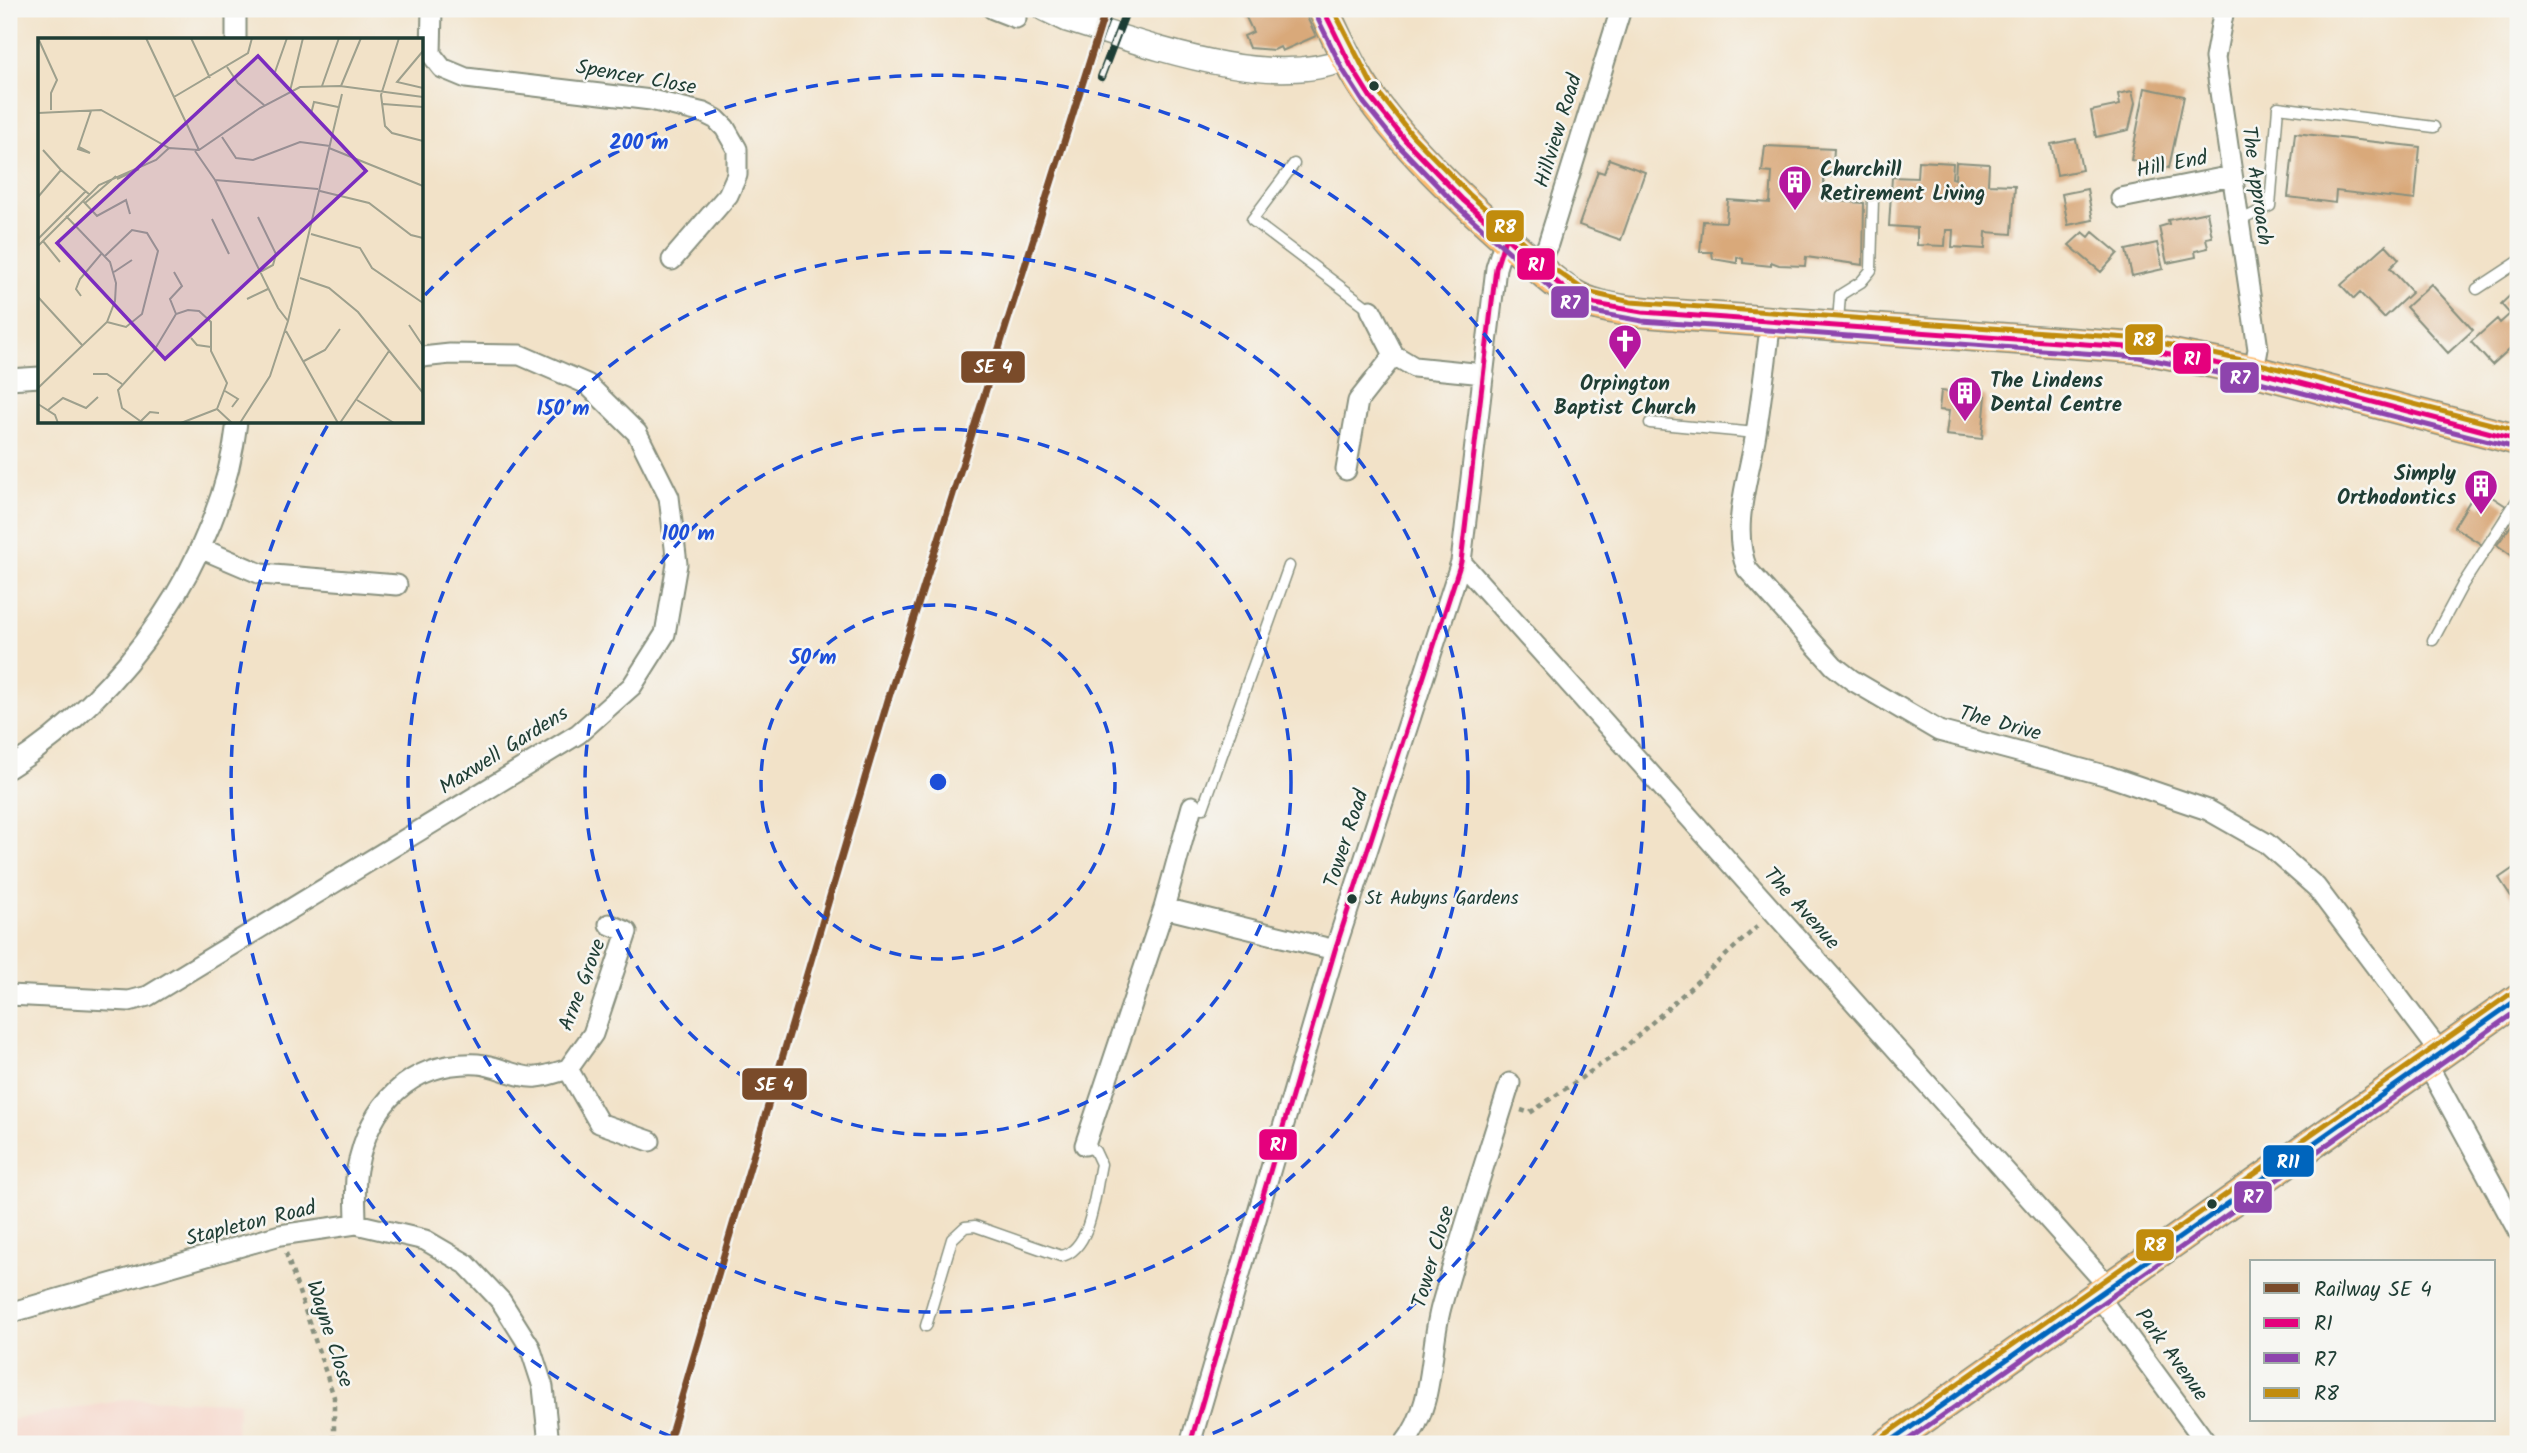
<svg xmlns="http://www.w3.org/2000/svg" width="2527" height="1453" font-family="Kalam,sans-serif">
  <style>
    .built { fill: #f6d2c5 }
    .building { fill: #d9a97a }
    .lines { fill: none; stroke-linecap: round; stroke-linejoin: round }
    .service-casing { stroke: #88907e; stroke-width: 13 }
    .minor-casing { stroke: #88907e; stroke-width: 23 }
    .tertiary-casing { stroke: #88907e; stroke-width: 26 }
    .primary-casing { stroke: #88907e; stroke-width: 33 }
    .path { stroke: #88907e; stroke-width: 4.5; stroke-dasharray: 5 5; stroke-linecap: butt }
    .service { stroke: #fff; stroke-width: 10 }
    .minor { stroke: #fff; stroke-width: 19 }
    .tertiary { stroke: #fff; stroke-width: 23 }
    .primary { stroke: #febc70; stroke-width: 30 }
    .rail-casing { stroke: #1f3d34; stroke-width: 8 }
    .rail { stroke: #f6f6f2; stroke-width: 5; stroke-dasharray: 16; stroke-linecap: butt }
    .bus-1-casing { stroke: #f6f6f2; stroke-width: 10 }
    .bus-2-casing { stroke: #f6f6f2; stroke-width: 10 }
    .bus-3-casing { stroke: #f6f6f2; stroke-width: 10 }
    .bus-4-casing { stroke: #f6f6f2; stroke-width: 10 }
    .bus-1 { stroke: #e5007d; stroke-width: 5 }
    .bus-2 { stroke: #8e44ad; stroke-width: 5 }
    .bus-3 { stroke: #c18c0d; stroke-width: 5 }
    .bus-4 { stroke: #0065bd; stroke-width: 5 }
    .rail-1-casing { stroke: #f6f6f2; stroke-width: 12 }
    .rail-1 { stroke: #7a4b2a; stroke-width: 7 }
    .ring { fill: none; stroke: #1d4ed8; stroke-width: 3.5; stroke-dasharray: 12 9 }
    .bus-dot { fill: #1f3d34; stroke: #f6f6f2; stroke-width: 2.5 }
    .labels { text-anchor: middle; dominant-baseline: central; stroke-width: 5; stroke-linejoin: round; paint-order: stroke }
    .bus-label { font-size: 19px; fill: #1f3d34; stroke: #f6f6f2; text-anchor: start }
    .street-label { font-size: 21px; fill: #1f3d34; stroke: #f6f6f2 }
    .poi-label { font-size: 21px; font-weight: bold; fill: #1f3d34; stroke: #f6f6f2; text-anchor: start }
    .inset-road { fill: none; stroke: #9ea08d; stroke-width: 2 }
    .view { fill: #7b2cbf; fill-opacity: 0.15; stroke: #7b2cbf; stroke-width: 3.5 }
    .inset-edge { fill: none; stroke: #1f3d34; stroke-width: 3.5 }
    .centre { fill: #1d4ed8; stroke: #f6f6f2; stroke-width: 3.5 }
    .ring-label { font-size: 21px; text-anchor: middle; font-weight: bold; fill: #1d4ed8; stroke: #f6f6f2; stroke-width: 5; stroke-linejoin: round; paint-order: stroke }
    .line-badge { stroke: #f6f6f2; stroke-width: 2.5 }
    .badge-label { font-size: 19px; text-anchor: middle; font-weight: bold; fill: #fff }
  </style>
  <rect width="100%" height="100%" fill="#f6f6f2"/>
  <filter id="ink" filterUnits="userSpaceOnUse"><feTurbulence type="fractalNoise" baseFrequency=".0143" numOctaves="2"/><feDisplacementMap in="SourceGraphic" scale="14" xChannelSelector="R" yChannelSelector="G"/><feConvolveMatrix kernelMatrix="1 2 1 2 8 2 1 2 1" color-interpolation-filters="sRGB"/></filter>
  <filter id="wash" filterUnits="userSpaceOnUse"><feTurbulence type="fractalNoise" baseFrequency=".00686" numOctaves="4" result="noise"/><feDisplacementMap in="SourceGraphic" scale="28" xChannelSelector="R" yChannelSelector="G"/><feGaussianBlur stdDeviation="1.57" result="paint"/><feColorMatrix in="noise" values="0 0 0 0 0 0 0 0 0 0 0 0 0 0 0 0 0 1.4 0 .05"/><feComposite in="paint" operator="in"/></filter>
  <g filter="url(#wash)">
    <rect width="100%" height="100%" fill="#f2e2c8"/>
    <path class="built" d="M 131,1399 L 239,1402 L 235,1444 L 9,1444 L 9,1420 Z"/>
    <g id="blocks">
      <path class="building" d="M 1242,9 L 1303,9 L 1316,36 L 1282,51 L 1280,47 L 1274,50 L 1249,48 L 1244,36 L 1253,32 Z
        M 2145,88 L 2184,96 L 2169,168 L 2131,160 Z
        M 2132,91 L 2135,103 L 2129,130 L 2096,137 L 2091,111 L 2120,105 L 2118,94 Z
        M 2295,133 L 2420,147 L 2415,200 L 2336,191 L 2335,203 L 2288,197 Z
        M 2076,139 L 2082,170 L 2057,175 L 2051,144 Z
        M 1765,146 L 1834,149 L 1832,176 L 1824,177 L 1824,200 L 1864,203 L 1863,265 L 1806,257 L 1805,266 L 1779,265 L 1771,262 L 1771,266 L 1743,263 L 1743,259 L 1737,257 L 1737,263 L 1713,259 L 1712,252 L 1700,252 L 1703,221 L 1726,222 L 1728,200 L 1770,203 L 1772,173 L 1762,172 Z
        M 1609,159 L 1645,172 L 1621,240 L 1579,225 L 1598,171 L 1604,173 Z
        M 1918,161 L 1953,163 L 1952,178 L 1955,179 L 1956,162 L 1989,164 L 1988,184 L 2015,185 L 2012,234 L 1986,232 L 1985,249 L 1952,247 L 1953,230 L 1946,230 L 1945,246 L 1917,245 L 1917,228 L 1889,226 L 1892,177 L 1917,178 Z
        M 2087,189 L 2093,220 L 2068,225 L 2062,194 Z
        M 2207,212 L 2212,237 L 2206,238 L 2208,248 L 2195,251 L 2196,257 L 2167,263 L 2159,227 L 2169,224 L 2168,220 Z
        M 2083,232 L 2089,237 L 2093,232 L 2118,253 L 2101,272 L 2069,245 Z
        M 2157,243 L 2163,269 L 2132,276 L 2126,250 Z
        M 2386,245 L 2399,259 L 2390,268 L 2412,292 L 2384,318 L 2360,293 L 2354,299 L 2341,285 Z
        M 2431,284 L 2473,330 L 2448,353 L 2406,307 Z
        M 2518,288 L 2518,333 L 2514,337 L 2518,341 L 2492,365 L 2471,342 L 2497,319 L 2500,323 L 2510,314 L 2501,304 Z
        M 1941,391 L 1986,396 L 1982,439 L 1946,435 L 1949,411 L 1939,410 Z
        M 2489,495 L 2506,506 L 2484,546 L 2454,527 L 2471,499 L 2482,506 Z
        M 2518,516 L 2518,560 L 2497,545 Z
        M 2518,865 L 2518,907 L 2499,878 Z"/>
    </g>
  </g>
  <g filter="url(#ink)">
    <use href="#blocks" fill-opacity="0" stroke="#88907e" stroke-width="2"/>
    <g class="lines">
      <g class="service-casing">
        <path id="service" d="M 1294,164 L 1252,220 L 1371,310
          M 2239,221 L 2270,206 L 2278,107 L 2434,127
          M 2477,289 L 2518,262
          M 1838,322 L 1840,295 L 1861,282 L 1871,270 L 1873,199
          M 1650,423 L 1756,433
          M 2433,640 L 2463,584 L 2518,499
          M 1192,806 L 1203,808 L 1289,566
          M 926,1326 L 952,1239 L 965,1227 L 975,1226 L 1061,1256 C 1092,1250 1095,1191 1101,1164 L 1095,1151 L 1085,1145"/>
      </g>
      <g class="minor-casing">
        <path id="minor" d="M 236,9 L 236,40
          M 432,9 L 431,54 L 442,68 L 466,78 L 651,100 L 704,113 L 716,119 L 725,128 L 737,149 L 737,175 L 728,195 L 672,260
          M 993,9 L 1016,18
          M 2224,9 L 2215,58 L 2258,349 L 2254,371
          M 2121,198 L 2232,176
          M 1537,267 L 1548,244 L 1621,9
          M 1371,310 L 1394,355 L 1414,367 L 1484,374
          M 1771,321 C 1766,358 1762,396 1756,433 C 1749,478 1730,526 1747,569 L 1834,666 L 1852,680 L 1939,731 L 2108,776 L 2208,810 L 2266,843 L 2316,887 L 2440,1052
          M 9,379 L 40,377
          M 1346,470 L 1358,401 L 1394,355
          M 200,548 L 261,574 L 397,585
          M 1461,562 L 2108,1286
          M 9,768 C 123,697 222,557 237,422
          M 1164,908 L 1335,950
          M 9,995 L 129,1001 L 148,996 L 578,734 L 632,686 L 665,634 L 677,564 L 669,497 L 637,433 L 587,384 L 520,355 L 450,354 L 422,357
          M 2426,1062 L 2518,1231
          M 568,1069 L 599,1123 L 650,1141
          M 1085,1145 L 1164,908 L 1192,806
          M 356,1224 C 356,1206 354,1187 357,1169 C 369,1105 409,1061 478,1064 C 497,1065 518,1079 537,1077 C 547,1076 558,1072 568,1069 L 593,1034 L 627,932 L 609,924
          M 2097,1294 L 2207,1444
          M 9,1313 L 280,1235 L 356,1224 L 425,1240 L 466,1264 L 501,1301 L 530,1347 L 543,1387 L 549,1444
          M 1190,1444 L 1335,950 L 1461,562 L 1496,268 L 1505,239
          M 1404,1444 C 1435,1406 1429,1352 1441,1307 C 1462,1232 1487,1157 1510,1083"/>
      </g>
      <g class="tertiary-casing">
        <path id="tertiary" d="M 1044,9 L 1067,20 C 1146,44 1266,91 1346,59"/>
      </g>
      <g class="primary-casing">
        <path id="primary" d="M 1323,9 C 1338,40 1351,71 1371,98 C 1413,156 1470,208 1524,255 C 1542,271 1561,290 1584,300 C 1613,312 1647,312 1678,315 L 2140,348 L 2254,371 L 2518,440
          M 1887,1444 L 2518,999"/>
      </g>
      <path class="path" d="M 1521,1110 L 1530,1113 L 1622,1050 L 1759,925
        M 286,1253 L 334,1397 L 334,1444"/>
      <use href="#service" class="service"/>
      <use href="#minor" class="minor"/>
      <use href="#tertiary" class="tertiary"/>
      <use href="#primary" class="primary"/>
      <g class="rail-casing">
        <path id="rail" d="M 1087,73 L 1110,9
          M 1101,77 L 1127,9"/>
      </g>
      <use href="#rail" class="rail"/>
      <g class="bus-1-casing">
        <path id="bus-1" d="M 1323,9 L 1351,66 L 1371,98 L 1405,140 L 1463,200 L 1567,291 L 1595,304 L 1642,312 L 2140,348 L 2254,371 L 2518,440
          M 1190,1444 L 1335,950 L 1461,562 L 1496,268 L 1505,239"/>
      </g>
      <g class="bus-2-casing">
        <path id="bus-2" d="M 1315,13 L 1343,70 L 1364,103 L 1399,146 L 1457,206 L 1563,299 L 1593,312 L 1642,321 L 2139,357 L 2252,380 L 2516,448
          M 1902,1444 L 2518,1010"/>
      </g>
      <g class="bus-3-casing">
        <path id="bus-3" d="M 1333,9 L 1371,83 L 1412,135 L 1469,194 L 1551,267 L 1587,292 L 1631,302 L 2142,339 L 2256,363 L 2518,431
          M 1882,1437 L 2513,992"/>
      </g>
      <g class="bus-4-casing">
        <path id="bus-4" d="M 1887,1444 L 2518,999"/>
      </g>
      <use href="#bus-1" class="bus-1"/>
      <use href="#bus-2" class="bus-2"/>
      <use href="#bus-3" class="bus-3"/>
      <use href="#bus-4" class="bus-4"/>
      <g class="rail-1-casing">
        <path id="rail-1" d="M 668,1444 L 888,700 L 1106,9"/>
      </g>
      <use href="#rail-1" class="rail-1"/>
    </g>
  </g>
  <g class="ring">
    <circle cx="938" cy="782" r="177"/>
    <circle cx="938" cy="782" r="353"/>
    <circle cx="938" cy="782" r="530"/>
    <path d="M690 1444A707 707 0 0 1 329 423M425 295A707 707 0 1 1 1186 1444"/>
  </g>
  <defs>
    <g id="building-pin" transform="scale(1.75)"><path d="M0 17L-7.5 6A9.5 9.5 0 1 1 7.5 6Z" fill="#b5179e" stroke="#f6f6f2"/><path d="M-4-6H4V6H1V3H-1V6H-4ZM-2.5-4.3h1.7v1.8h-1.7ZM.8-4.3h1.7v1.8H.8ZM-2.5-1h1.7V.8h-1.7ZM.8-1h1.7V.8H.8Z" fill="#fff"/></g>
    <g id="church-pin" transform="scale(1.75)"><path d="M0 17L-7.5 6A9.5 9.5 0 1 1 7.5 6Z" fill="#b5179e" stroke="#f6f6f2"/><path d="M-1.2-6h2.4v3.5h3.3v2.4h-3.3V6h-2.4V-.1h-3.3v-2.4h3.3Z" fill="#fff"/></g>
  </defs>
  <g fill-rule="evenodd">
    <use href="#building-pin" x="1795" y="182"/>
    <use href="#church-pin" x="1625" y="341"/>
    <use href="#building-pin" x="1965" y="393"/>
    <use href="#building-pin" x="2481" y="486"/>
  </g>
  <g class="bus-dot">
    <circle cx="1374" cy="86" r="6"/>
    <circle cx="1352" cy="899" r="6"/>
    <circle cx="2212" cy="1204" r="6"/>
  </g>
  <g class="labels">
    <g class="bus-label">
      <text x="1365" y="899">St Aubyns Gardens</text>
    </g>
    <g class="street-label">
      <text transform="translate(636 78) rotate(10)">Spencer Close</text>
      <text transform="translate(1559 131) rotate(-73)">Hillview Road</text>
      <text transform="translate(2172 165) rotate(-11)">Hill End</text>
      <text transform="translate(2256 186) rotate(82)">The Approach</text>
      <text transform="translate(2000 724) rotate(15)">The Drive</text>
      <text transform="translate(504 751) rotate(-32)">Maxwell Gardens</text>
      <text transform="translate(1347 839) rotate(-72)">Tower Road</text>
      <text transform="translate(1801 909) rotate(48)">The Avenue</text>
      <text transform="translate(583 985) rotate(-69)">Arne Grove</text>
      <text transform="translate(251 1224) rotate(-14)">Stapleton Road</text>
      <text transform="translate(1434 1257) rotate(-74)">Tower Close</text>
      <text transform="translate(329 1334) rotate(72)">Wayne Close</text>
      <text transform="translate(2171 1355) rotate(54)">Park Avenue</text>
    </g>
    <g class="poi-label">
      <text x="1820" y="170">Churchill<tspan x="1820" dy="24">Retirement Living</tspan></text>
      <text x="1990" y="381">The Lindens<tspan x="1990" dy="24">Dental Centre</tspan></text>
      <text x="1625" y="384" text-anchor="middle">Orpington<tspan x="1625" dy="24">Baptist Church</tspan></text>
      <text x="2456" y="474" text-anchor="end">Simply<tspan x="2456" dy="24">Orthodontics</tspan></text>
    </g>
  </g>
  <g transform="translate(38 38)">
    <rect width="385" height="385" fill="#f2e2c8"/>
    <path class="inset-road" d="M 0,0 L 19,42 L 13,55 L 13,72M 108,0 L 161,112M 153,0 L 172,40M 361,0 L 343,57 L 347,88 L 354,95 L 385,103M 385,13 L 359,44 L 385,50M 189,29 L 200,45 L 226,67M 237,34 L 249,0M 284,48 L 301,0M 303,48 L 323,0M 252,53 L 265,0M 136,59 L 210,15 L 214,0M 345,66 L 385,69M 0,75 L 63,72 L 131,110 L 161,112 L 222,70 L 262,49 L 302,48 L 385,59M 273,76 L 276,64 L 300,69M 184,99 L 198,120 L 215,122 L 262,104 L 292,108M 41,109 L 52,115 L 40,111 L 53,73M 291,110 L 385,148M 5,112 L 23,132M 157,113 L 177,142 L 240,270 L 250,283M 79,141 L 101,131M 177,142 L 280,151M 282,153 L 331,165 L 373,197 L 385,200M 0,159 L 23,132 L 52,157M 45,163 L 59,178 L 88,162 L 92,176M 47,165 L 78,138M 220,179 L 238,216 L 235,227 L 222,234M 174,181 L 191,216M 273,196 L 322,210 L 334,230 L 385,265M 0,201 L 48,153M 5,203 L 22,224M 0,208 L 61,147 L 118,122 L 131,110M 67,218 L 94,192 L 109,195 L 120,213 L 104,276 L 88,289 L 69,284M 76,234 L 94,222M 136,234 L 144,248 L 132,261 L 138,276M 262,240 L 291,250 L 320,274 L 385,355M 43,258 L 38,251 L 42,241 L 64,215M 0,259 L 44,307M 209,261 L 230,251M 371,287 L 385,308M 248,293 L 300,385M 153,300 L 159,307 L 173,309M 266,323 L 287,312 L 302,291M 55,336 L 69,336 L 84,346M 0,350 L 69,284 L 77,263 L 78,245 L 72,224 L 28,178M 187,353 L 200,361 L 194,369M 319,362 L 356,385M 0,366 L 17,377 L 20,385M 10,372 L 25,360 L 48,370 L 60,359M 103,383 L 112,374 L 121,375M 105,385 L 84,370 L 80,352 L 117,311 L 138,276 L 150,272 L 161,273 L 173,284 L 173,313 L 189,345 L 179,371 L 194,385M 143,385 L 179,371M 202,385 L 232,338 L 250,283 L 304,56M 302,385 L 351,313"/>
    <path class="view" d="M 220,18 L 328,133 L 127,321 L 19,205 Z"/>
    <rect width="385" height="385" class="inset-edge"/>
  </g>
  <circle cx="938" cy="782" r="10" class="centre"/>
  <g class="ring-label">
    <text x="639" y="149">200 m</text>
    <text x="563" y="415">150 m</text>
    <text x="688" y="540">100 m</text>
    <text x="813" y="664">50 m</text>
  </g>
  <g class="line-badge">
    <rect x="1485" y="209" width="40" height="34" rx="7" fill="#c18c0d"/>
    <rect x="1516" y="247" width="40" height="34" rx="7" fill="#e5007d"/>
    <rect x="1550" y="285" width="40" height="34" rx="7" fill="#8e44ad"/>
    <rect x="2124" y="323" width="40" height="33" rx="7" fill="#c18c0d"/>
    <rect x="2172" y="342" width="40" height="33" rx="7" fill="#e5007d"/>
    <rect x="960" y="350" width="66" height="34" rx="7" fill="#7a4b2a"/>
    <rect x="2219" y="361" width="41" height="33" rx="7" fill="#8e44ad"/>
    <rect x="741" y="1067" width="67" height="34" rx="7" fill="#7a4b2a"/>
    <rect x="1258" y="1128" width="40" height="33" rx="7" fill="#e5007d"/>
    <rect x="2262" y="1144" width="53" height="34" rx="7" fill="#0065bd"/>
    <rect x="2233" y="1180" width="40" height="34" rx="7" fill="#8e44ad"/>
    <rect x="2135" y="1228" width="40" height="34" rx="7" fill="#c18c0d"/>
  </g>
  <g class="badge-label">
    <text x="1505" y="233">R8</text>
    <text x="1536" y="271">R1</text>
    <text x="1570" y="309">R7</text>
    <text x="2144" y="346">R8</text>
    <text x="2192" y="365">R1</text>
    <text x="993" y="373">SE 4</text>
    <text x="2240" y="384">R7</text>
    <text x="774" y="1091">SE 4</text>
    <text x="1278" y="1151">R1</text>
    <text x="2288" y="1168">R11</text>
    <text x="2253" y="1203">R7</text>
    <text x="2155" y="1251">R8</text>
  </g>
  <rect width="2527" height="1453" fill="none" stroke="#f6f6f2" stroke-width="35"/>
  <rect x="2250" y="1260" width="245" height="161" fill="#f6f6f2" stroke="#a0aca6" stroke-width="2"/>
  <rect x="2264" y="1283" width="35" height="10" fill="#7a4b2a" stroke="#a0aca6" stroke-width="2"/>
  <text x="2314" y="1296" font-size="21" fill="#1f3d34">Railway SE 4</text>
  <rect x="2264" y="1318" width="35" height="10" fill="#e5007d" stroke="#a0aca6" stroke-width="2"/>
  <text x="2314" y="1330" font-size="21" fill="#1f3d34">R1</text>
  <rect x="2264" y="1353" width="35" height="10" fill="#8e44ad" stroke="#a0aca6" stroke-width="2"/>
  <text x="2314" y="1366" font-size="21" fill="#1f3d34">R7</text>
  <rect x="2264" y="1388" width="35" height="10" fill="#c18c0d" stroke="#a0aca6" stroke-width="2"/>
  <text x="2314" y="1400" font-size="21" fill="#1f3d34">R8</text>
</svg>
